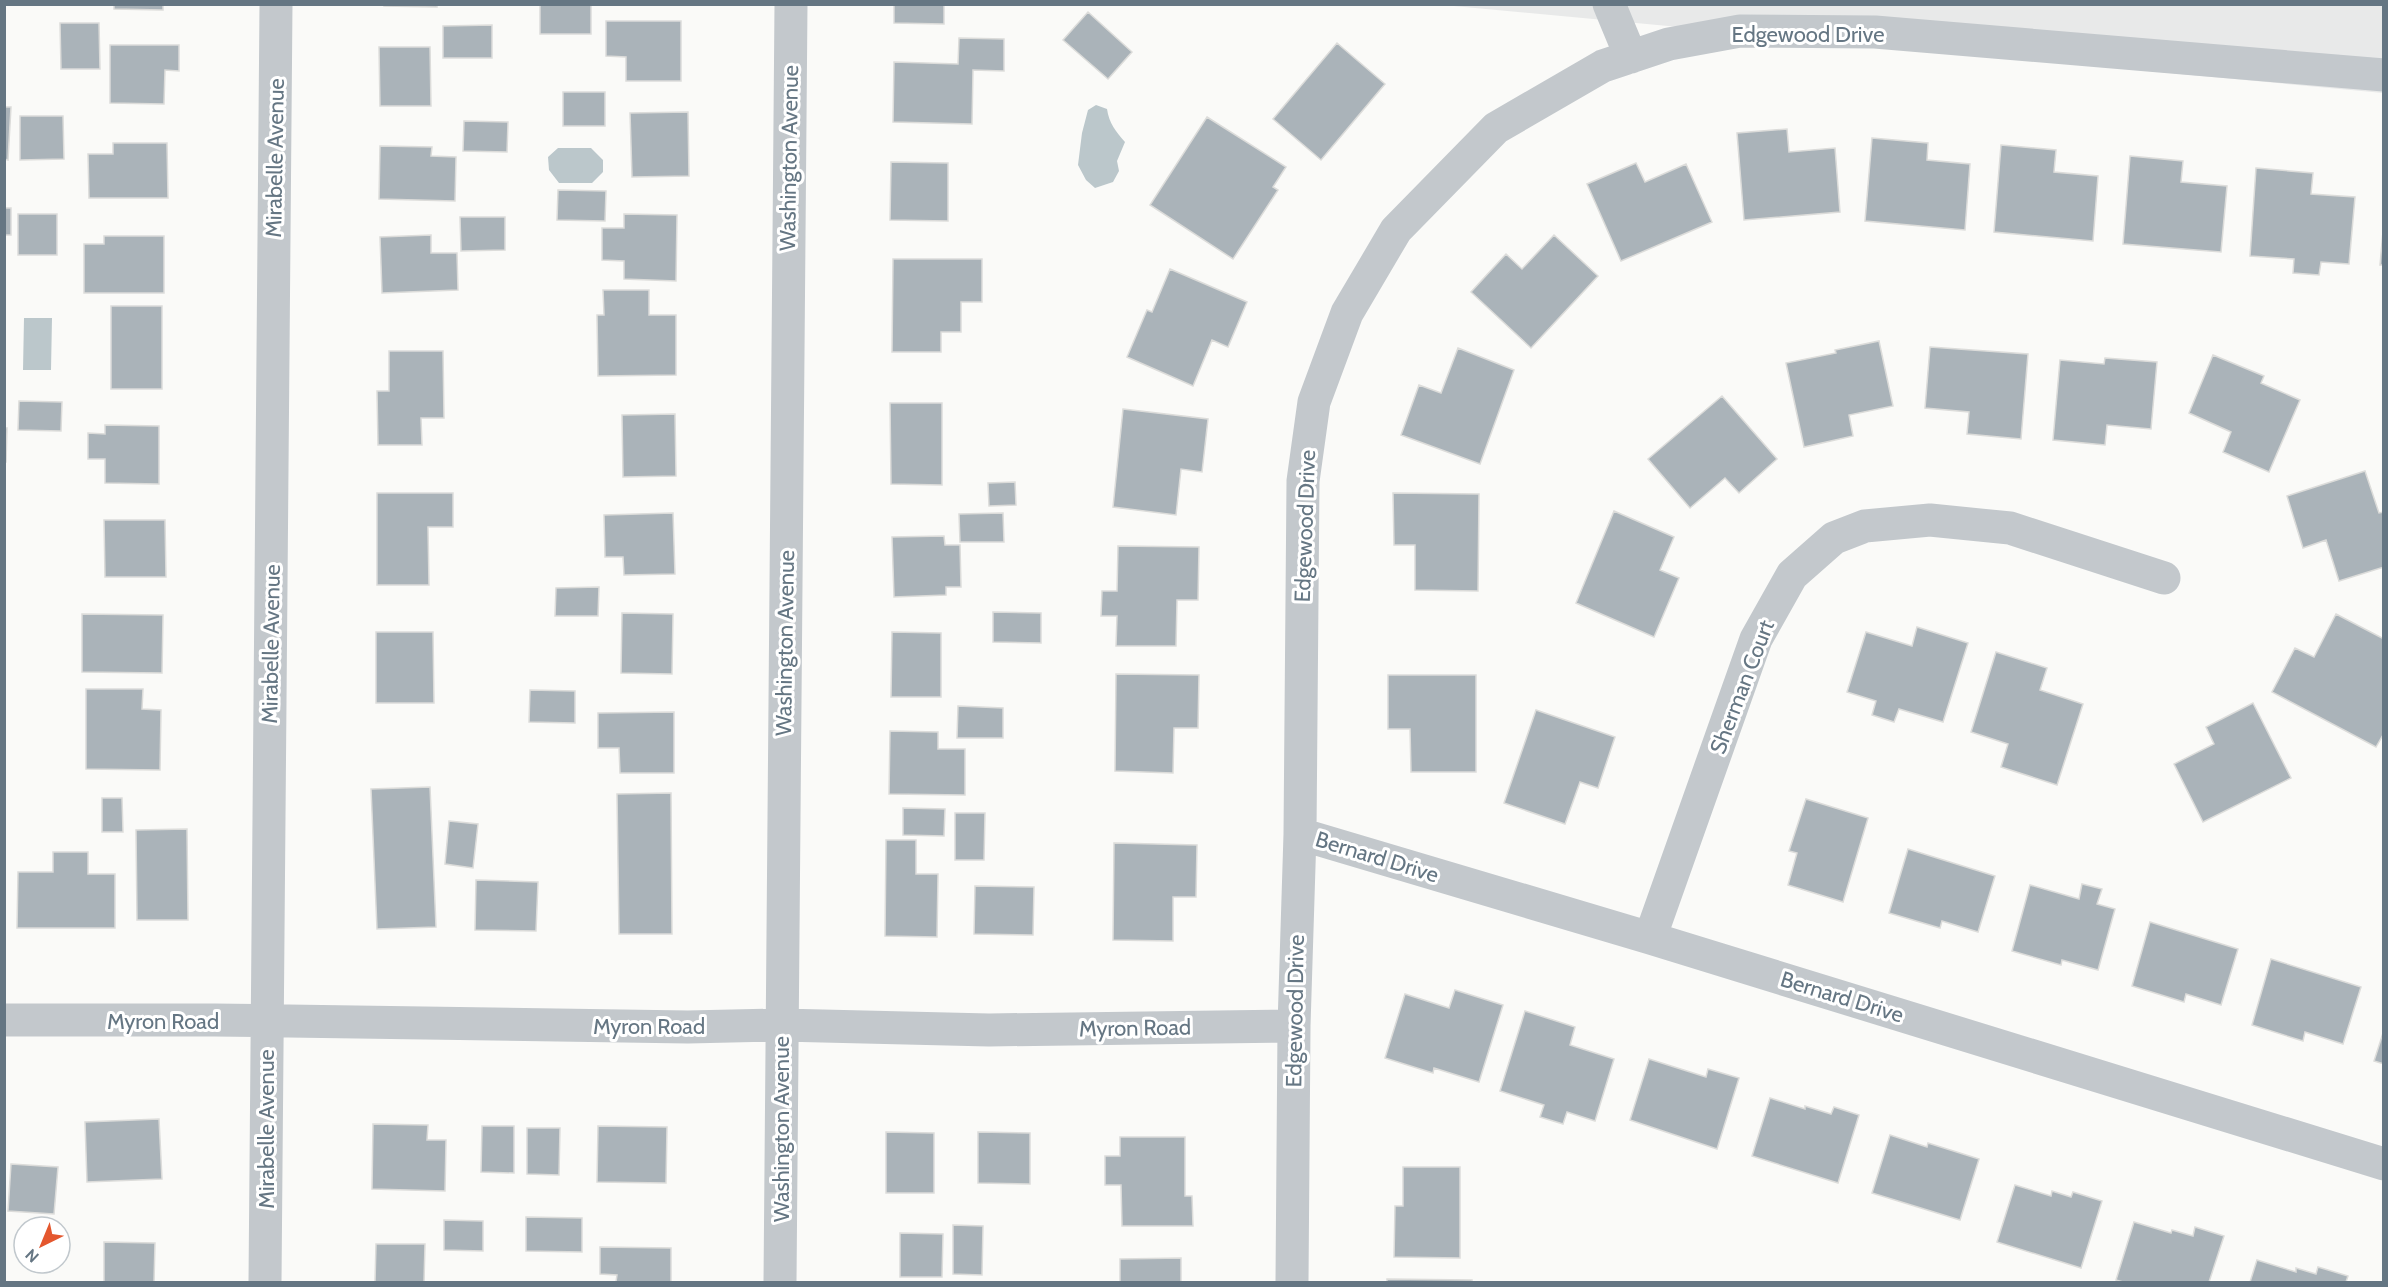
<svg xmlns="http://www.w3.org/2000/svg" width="2388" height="1287" font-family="Cabin,sans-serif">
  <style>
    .built { fill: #e8e9e9 }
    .water { fill: #bbc7cb }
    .building { fill: #aab3b9; stroke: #dcdcda; stroke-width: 1.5 }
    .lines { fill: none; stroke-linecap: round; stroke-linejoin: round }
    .minor { stroke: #c3c8cc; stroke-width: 33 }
    .labels { text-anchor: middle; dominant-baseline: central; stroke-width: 6; stroke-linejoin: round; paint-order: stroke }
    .street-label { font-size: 22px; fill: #657683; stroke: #fff }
  </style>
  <rect width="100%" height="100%" fill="#fafaf8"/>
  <path class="built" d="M 1443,5 L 2383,5 L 2383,93 Z"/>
  <path class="water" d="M 1096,105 L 1107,109 C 1109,123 1116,132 1125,142 L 1117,161 L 1119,171 L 1113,182 L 1095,188 L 1086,180 L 1078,165 L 1082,133 L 1088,110 Z
    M 558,148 L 591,148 L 603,160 L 603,172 L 592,183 L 559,183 L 549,170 L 548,157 Z
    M 24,318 L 52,318 L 51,370 L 23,370 Z"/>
  <path class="building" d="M 114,4 L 163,4 L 163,10 L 114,9 Z
    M 384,4 L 437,4 L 437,7 L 384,6 Z
    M 540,4 L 591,4 L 591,34 L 540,34 Z
    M 894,4 L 944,4 L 944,24 L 894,23 Z
    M 1088,12 L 1132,52 L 1108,79 L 1063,40 Z
    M 606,21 L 681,21 L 681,81 L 626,81 L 626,57 L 606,56 Z
    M 60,23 L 99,23 L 100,69 L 61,69 Z
    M 492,25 L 492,58 L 443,58 L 443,26 Z
    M 959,38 L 1004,39 L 1004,71 L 973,70 L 972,124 L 893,122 L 894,62 L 958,64 Z
    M 1337,43 L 1385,84 L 1321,160 L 1273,119 Z
    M 110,45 L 179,45 L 179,71 L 165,70 L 164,104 L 110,103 Z
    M 379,47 L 430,47 L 431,106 L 380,106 Z
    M 563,92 L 605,92 L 605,126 L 563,126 Z
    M 4,107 L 11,107 L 8,160 L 4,159 Z
    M 688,112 L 689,176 L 632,177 L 630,113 Z
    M 20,116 L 63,116 L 64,159 L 20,160 Z
    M 1207,117 L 1286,167 L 1273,187 L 1278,190 L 1233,259 L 1150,205 Z
    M 464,121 L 508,122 L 507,152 L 463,151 Z
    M 1787,129 L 1789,152 L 1835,148 L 1840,212 L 1744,220 L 1737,133 Z
    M 1872,138 L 1928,143 L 1927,160 L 1970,164 L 1965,230 L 1865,221 Z
    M 113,143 L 167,143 L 168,198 L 89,198 L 88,154 L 113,154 Z
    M 2001,145 L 2056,150 L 2054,172 L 2098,176 L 2093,241 L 1994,232 Z
    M 380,146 L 432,147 L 431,156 L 456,157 L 455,201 L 379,199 Z
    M 2130,156 L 2183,161 L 2181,182 L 2227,186 L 2221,252 L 2123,244 Z
    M 891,162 L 948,163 L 948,221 L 890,220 Z
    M 1636,163 L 1645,182 L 1686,164 L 1712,222 L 1621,261 L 1587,184 Z
    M 2256,168 L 2313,173 L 2311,194 L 2355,197 L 2349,264 L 2321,262 L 2319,275 L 2293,273 L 2294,259 L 2250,256 Z
    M 558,190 L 606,191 L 605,221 L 557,220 Z
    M 4,208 L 11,208 L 11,235 L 4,235 Z
    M 18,214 L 57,214 L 57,255 L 18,255 Z
    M 624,214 L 677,215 L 676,281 L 624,279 L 624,261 L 602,260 L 602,228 L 624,228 Z
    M 460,217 L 505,217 L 505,250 L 461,251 Z
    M 2384,220 L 2384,265 L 2380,265 Z
    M 431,235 L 431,253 L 457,253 L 458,290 L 382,293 L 380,237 Z
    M 1554,235 L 1598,276 L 1531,348 L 1471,292 L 1506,254 L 1522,269 Z
    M 104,236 L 164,236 L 164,293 L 84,293 L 84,244 L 104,244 Z
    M 893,259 L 982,259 L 982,302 L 961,302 L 961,332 L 941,332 L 941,352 L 892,352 Z
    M 1170,269 L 1247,302 L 1228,347 L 1212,340 L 1193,386 L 1127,357 L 1147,310 L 1152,312 Z
    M 603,290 L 649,290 L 649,315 L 676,315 L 676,375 L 598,376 L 597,315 L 604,315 Z
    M 111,306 L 162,306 L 162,389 L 111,389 Z
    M 1879,341 L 1893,406 L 1849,415 L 1853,436 L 1804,447 L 1786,363 L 1836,353 L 1835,350 Z
    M 1930,347 L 2028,354 L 2021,439 L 1967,434 L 1969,412 L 1925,408 Z
    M 1458,348 L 1514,370 L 1480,464 L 1401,435 L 1419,385 L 1441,393 Z
    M 389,351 L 443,351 L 444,418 L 421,418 L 422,445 L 378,445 L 377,391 L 389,391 Z
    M 2213,355 L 2264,376 L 2261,383 L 2300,400 L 2269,472 L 2223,452 L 2231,432 L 2189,413 Z
    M 2105,358 L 2157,362 L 2151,429 L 2107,425 L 2105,445 L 2053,440 L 2060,360 L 2104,364 Z
    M 1722,396 L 1777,459 L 1739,493 L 1725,478 L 1690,508 L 1648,459 Z
    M 19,401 L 62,402 L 61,431 L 18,430 Z
    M 890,403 L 942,403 L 942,485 L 891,484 Z
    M 1123,409 L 1208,419 L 1202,472 L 1181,469 L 1176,515 L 1113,507 Z
    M 675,414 L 676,476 L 623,477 L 622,415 Z
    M 105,425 L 159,426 L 159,484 L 105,483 L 105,459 L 88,459 L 88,433 L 105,434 Z
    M 4,428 L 7,428 L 6,462 L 4,462 Z
    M 2365,471 L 2379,513 L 2384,512 L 2384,567 L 2339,581 L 2326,540 L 2303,548 L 2287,496 Z
    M 1015,482 L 1016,505 L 989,506 L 988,483 Z
    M 377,493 L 453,493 L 453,527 L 428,527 L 429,585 L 377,585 Z
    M 1393,493 L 1479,494 L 1478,591 L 1415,590 L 1415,545 L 1394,545 Z
    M 1614,511 L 1674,537 L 1660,570 L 1679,578 L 1654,637 L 1576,603 Z
    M 673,513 L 675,574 L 624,575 L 623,557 L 605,557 L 604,515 Z
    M 1003,513 L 1004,542 L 960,542 L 959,514 Z
    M 104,520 L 165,520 L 166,577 L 105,577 Z
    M 944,536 L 945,545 L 960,545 L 961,587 L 946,587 L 946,595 L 894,597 L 892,537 Z
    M 1118,546 L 1199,547 L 1198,600 L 1177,600 L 1176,646 L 1116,646 L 1117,616 L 1101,616 L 1102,591 L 1117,591 Z
    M 599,587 L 598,616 L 555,616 L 556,588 Z
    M 993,612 L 1041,613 L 1041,643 L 993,642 Z
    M 622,613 L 673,614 L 672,674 L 621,673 Z
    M 82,614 L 163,615 L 162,673 L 82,672 Z
    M 2336,614 L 2384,639 L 2384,733 L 2376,747 L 2272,692 L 2295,648 L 2314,657 Z
    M 1917,627 L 1968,643 L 1943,722 L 1899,709 L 1894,722 L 1872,715 L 1876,701 L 1847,692 L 1866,632 L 1912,646 Z
    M 376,632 L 433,632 L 434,703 L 376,703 Z
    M 892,632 L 941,633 L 941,697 L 891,697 Z
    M 1996,652 L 2047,668 L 2040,690 L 2083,704 L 2057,785 L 2001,767 L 2008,744 L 1971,732 Z
    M 1116,674 L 1199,675 L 1198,728 L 1174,728 L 1173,773 L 1115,771 Z
    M 1388,675 L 1476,675 L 1476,772 L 1411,772 L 1410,729 L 1388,729 Z
    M 86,689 L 143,689 L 142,709 L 161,710 L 160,770 L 86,769 Z
    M 530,690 L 575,691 L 575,723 L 529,722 Z
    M 2253,703 L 2291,778 L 2203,822 L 2174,764 L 2214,744 L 2206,727 Z
    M 958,706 L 1003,708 L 1003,738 L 957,738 Z
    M 1536,710 L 1615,737 L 1598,788 L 1580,782 L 1565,824 L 1504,803 Z
    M 674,712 L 674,773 L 620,773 L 619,748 L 598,748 L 598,713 Z
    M 890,731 L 938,732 L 938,749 L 965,749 L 965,795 L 889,794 Z
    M 430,787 L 436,927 L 377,929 L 371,789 Z
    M 671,793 L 672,934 L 619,934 L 617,794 Z
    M 102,798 L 122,798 L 123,832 L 102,832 Z
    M 1806,799 L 1868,818 L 1843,902 L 1788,885 L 1797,853 L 1789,851 Z
    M 903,808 L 945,809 L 944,836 L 903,835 Z
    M 955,813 L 985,813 L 984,860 L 955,860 Z
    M 449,821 L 478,824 L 473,868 L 445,864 Z
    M 187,829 L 188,920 L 137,920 L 136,830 Z
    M 886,840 L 916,840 L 916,874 L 938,874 L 937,937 L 885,936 Z
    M 1114,843 L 1197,845 L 1196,897 L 1173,897 L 1173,941 L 1113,940 Z
    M 1908,849 L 1995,876 L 1978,932 L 1942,921 L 1940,928 L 1889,913 Z
    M 53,852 L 88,852 L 88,874 L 115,874 L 115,928 L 17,928 L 18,872 L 53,872 Z
    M 476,880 L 538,882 L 536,931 L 475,930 Z
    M 2082,884 L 2102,889 L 2097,904 L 2115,909 L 2098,970 L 2062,960 L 2061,965 L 2012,951 L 2030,885 L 2079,899 Z
    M 975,886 L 1034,887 L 1033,935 L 974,934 Z
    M 2150,922 L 2238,949 L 2221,1005 L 2186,994 L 2184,1002 L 2132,986 Z
    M 2271,959 L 2361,987 L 2343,1044 L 2305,1032 L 2303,1041 L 2252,1025 Z
    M 1455,990 L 1503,1005 L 1479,1082 L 1434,1068 L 1433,1073 L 1385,1058 L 1405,994 L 1449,1008 Z
    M 1525,1011 L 1575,1027 L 1570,1045 L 1614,1059 L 1595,1121 L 1567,1112 L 1563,1124 L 1540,1117 L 1544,1105 L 1500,1091 Z
    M 2384,1030 L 2384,1064 L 2374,1061 Z
    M 1649,1059 L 1706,1077 L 1708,1069 L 1739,1078 L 1717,1149 L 1630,1120 Z
    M 1770,1098 L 1805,1109 L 1805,1106 L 1831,1114 L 1834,1107 L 1859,1115 L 1838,1183 L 1752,1156 Z
    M 159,1119 L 162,1179 L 87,1182 L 85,1122 Z
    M 373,1124 L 428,1125 L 427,1140 L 446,1140 L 445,1191 L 372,1189 Z
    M 482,1126 L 514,1126 L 514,1173 L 481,1172 Z
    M 598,1126 L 667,1127 L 666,1183 L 597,1182 Z
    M 527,1128 L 560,1128 L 559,1175 L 527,1174 Z
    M 886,1132 L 934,1133 L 934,1193 L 886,1193 Z
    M 978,1132 L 1030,1133 L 1030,1184 L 978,1183 Z
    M 1890,1135 L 1927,1147 L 1928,1143 L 1979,1159 L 1960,1220 L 1872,1193 Z
    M 1120,1137 L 1185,1137 L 1185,1196 L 1192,1196 L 1193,1226 L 1122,1226 L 1121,1185 L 1105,1185 L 1105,1156 L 1120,1156 Z
    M 11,1164 L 58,1167 L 54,1214 L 8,1211 Z
    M 1403,1167 L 1460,1167 L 1460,1258 L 1394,1257 L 1395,1206 L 1403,1206 Z
    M 2015,1185 L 2051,1196 L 2052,1191 L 2071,1197 L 2073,1192 L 2102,1201 L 2081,1268 L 1997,1242 Z
    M 526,1217 L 582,1218 L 582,1252 L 526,1251 Z
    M 444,1220 L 483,1221 L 483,1251 L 444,1250 Z
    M 2134,1222 L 2171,1233 L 2172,1230 L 2193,1236 L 2195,1227 L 2224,1236 L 2209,1282 L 2123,1282 L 2116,1280 Z
    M 953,1225 L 983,1226 L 982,1275 L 953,1274 Z
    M 900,1233 L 943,1234 L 942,1277 L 900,1277 Z
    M 104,1242 L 155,1243 L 154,1282 L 104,1282 Z
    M 376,1244 L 425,1244 L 424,1282 L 375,1282 Z
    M 600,1247 L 671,1248 L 671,1282 L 616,1282 L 617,1275 L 600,1274 Z
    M 1181,1258 L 1181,1282 L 1120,1282 L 1120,1259 Z
    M 2257,1260 L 2296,1272 L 2296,1268 L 2316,1274 L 2318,1267 L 2348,1276 L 2346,1282 L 2250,1282 Z
    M 1387,1279 L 1472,1280 L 1472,1282 L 1387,1282 Z"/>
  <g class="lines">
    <path class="minor" d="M 1609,4 L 1631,57
      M 1300,834 L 1650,938 L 2384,1164
      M 1650,938 L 1756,639 L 1792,575 L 1834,538 L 1865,526 L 1930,520 L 2010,528 L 2164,578
      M 4,1020 L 214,1020 L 688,1027 L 781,1025 L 989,1030 L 1294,1026
      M 265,1282 L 276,4
      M 780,1282 L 791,4
      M 1292,1282 L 1294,1026 L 1300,834 L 1303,481 L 1314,402 L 1347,313 L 1396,230 L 1496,128 L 1603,66 L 1669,44 L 1740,31 L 1875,32 L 2384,75"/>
  </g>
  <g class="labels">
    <g class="street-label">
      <text x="1808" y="34">Edgewood Drive</text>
      <text transform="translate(275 158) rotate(-89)">Mirabelle Avenue</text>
      <text transform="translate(789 158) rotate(-89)">Washington Avenue</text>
      <text transform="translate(1305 526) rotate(-88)">Edgewood Drive</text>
      <text transform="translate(785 643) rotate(-89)">Washington Avenue</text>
      <text transform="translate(271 644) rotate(-89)">Mirabelle Avenue</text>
      <text transform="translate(1742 687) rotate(-69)">Sherman Court</text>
      <text transform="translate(1377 857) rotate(17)">Bernard Drive</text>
      <text transform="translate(1842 997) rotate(17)">Bernard Drive</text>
      <text transform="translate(1295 1011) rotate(-89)">Edgewood Drive</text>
      <text x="163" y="1021">Myron Road</text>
      <text x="649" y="1026">Myron Road</text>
      <text transform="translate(1135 1028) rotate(-1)">Myron Road</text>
      <text transform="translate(266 1129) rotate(-90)">Mirabelle Avenue</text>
      <text transform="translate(781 1129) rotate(-90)">Washington Avenue</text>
    </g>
  </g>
  <rect width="2388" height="1287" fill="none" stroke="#657683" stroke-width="12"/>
  <g transform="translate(42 1245) rotate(223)"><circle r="28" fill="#ffffff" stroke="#c1c8cd" stroke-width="1.5"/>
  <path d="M0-4.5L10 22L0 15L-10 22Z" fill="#e4572e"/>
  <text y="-9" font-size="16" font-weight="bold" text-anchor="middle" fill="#657683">N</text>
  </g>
</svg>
